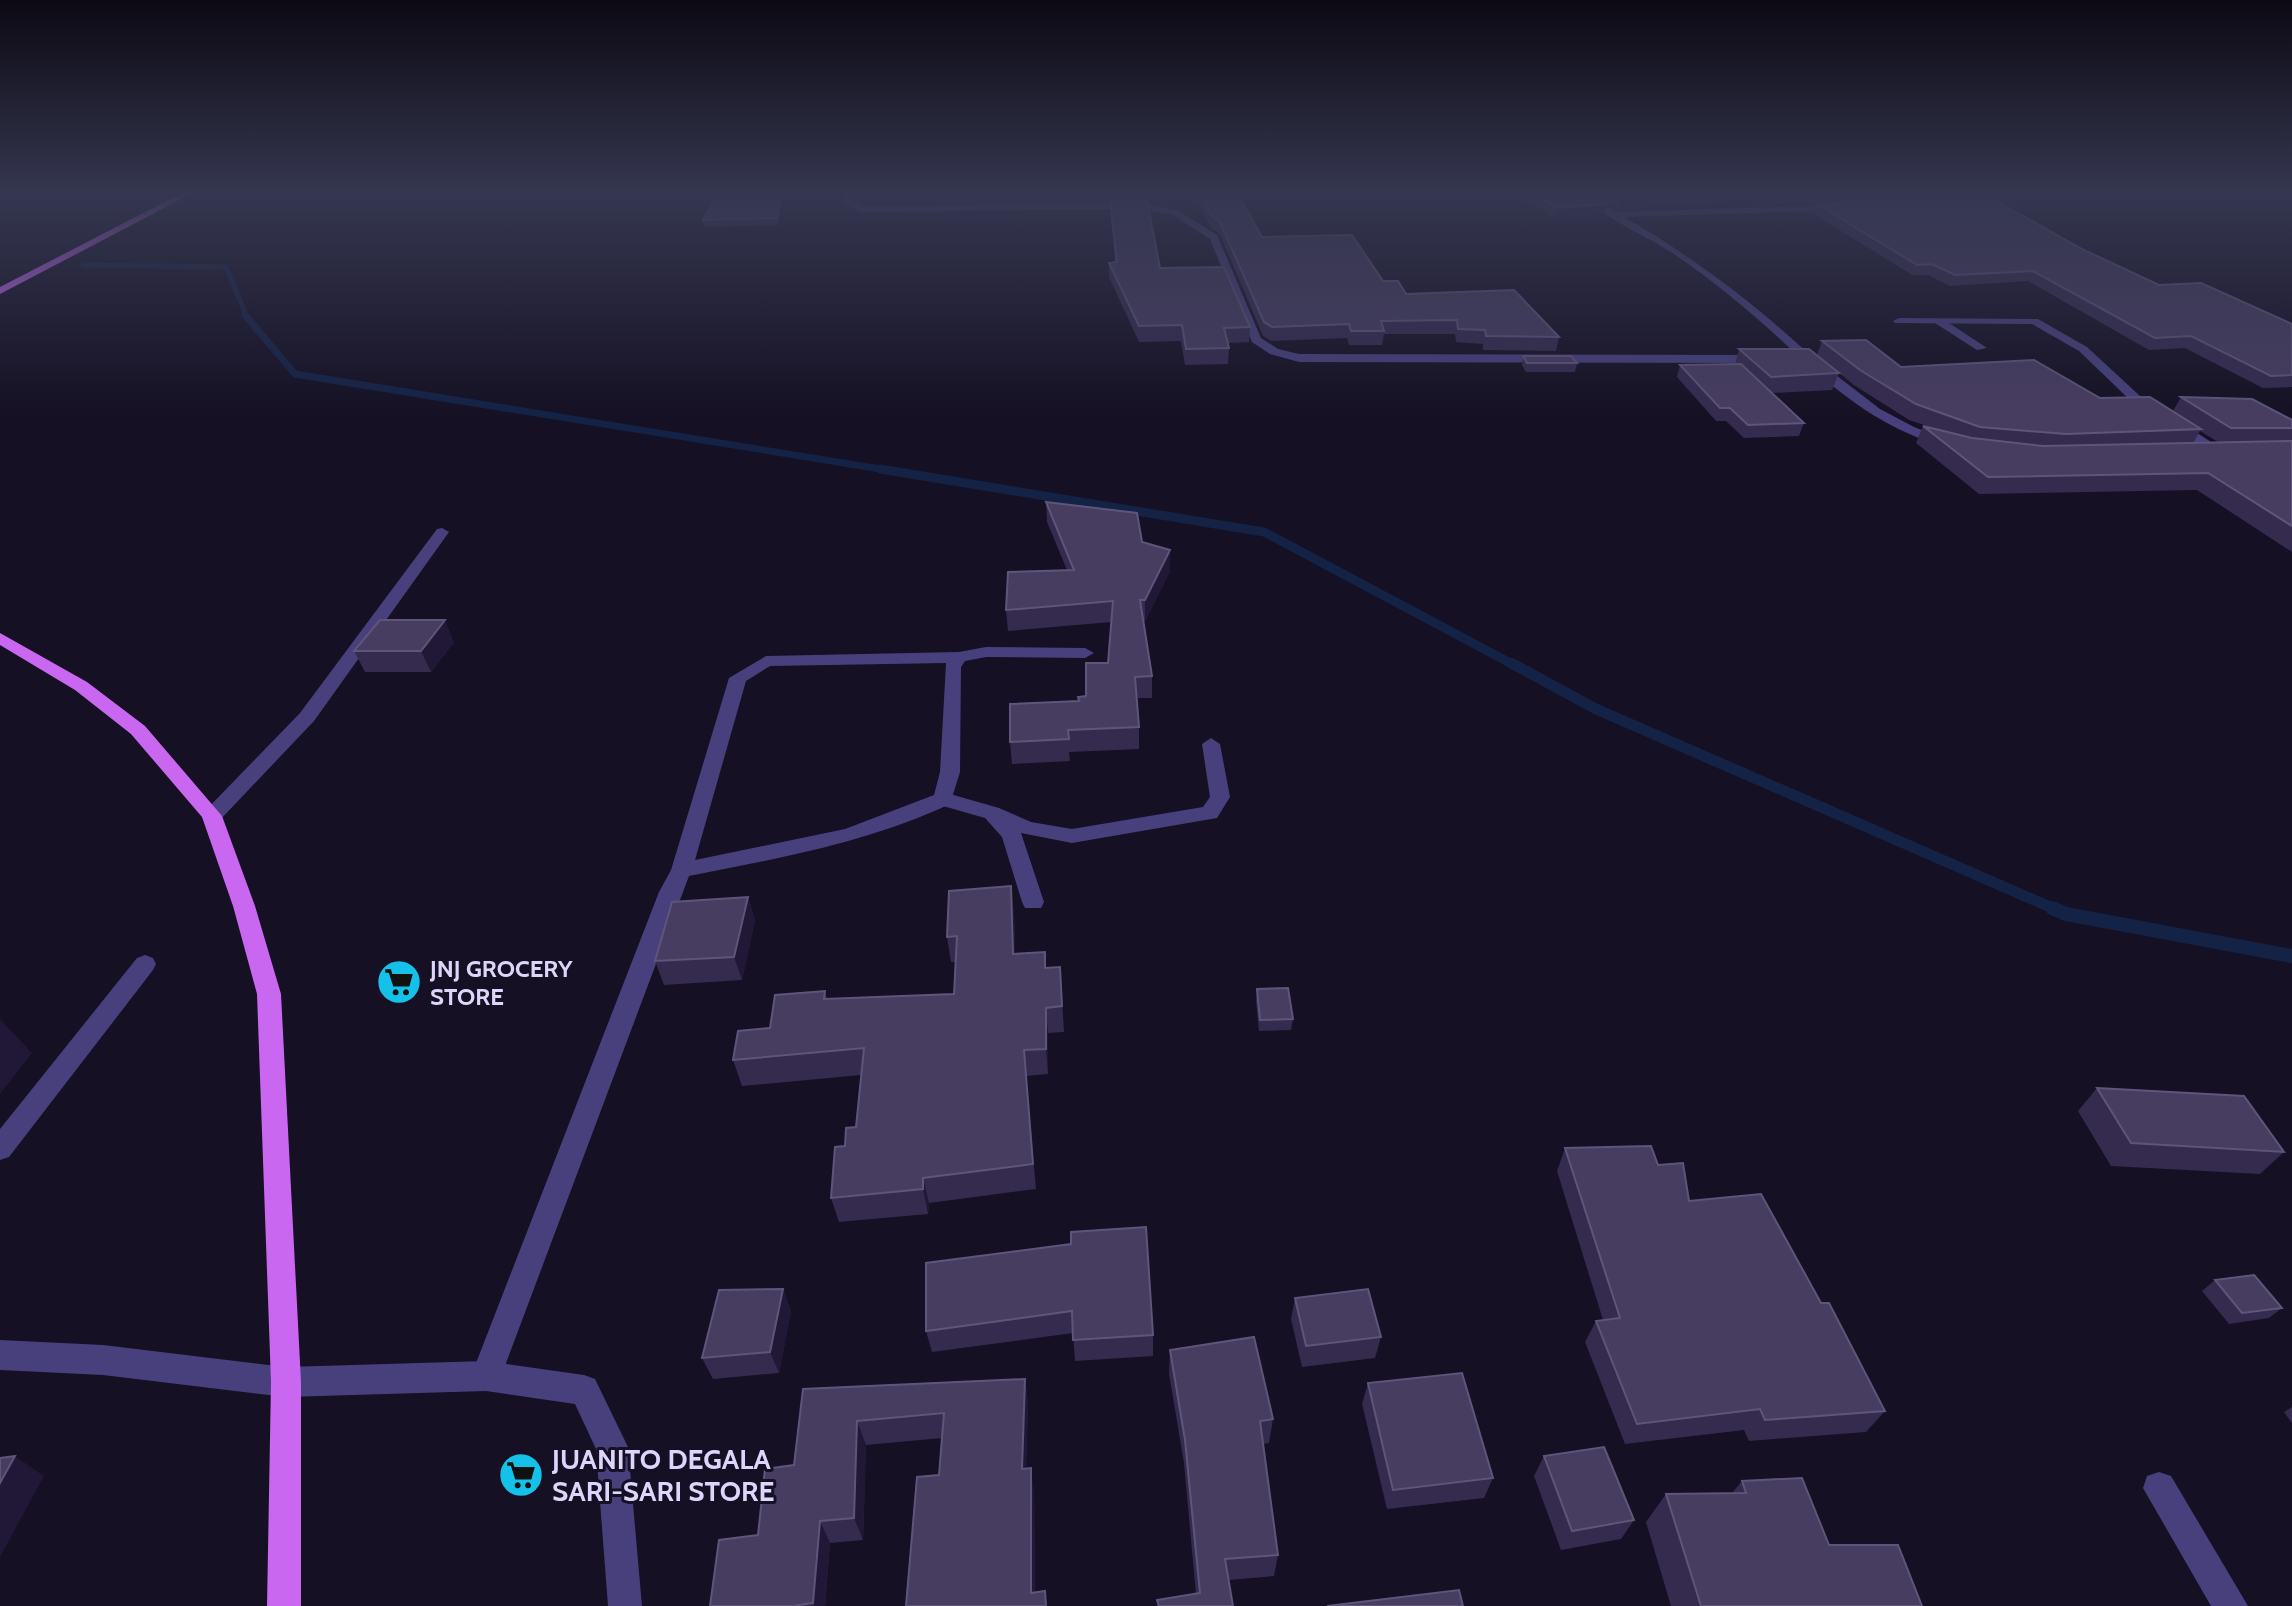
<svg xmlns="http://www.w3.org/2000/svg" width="2292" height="1606" font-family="Cabin,sans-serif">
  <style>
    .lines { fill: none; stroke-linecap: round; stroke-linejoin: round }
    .stream-far4 { stroke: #132245; stroke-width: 5 }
    .stream-far3 { stroke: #132245; stroke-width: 7 }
    .stream-far2 { stroke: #132245; stroke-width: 9 }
    .stream-far1 { stroke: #132245; stroke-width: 11 }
    .stream { stroke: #132245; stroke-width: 14 }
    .service { fill: #47407d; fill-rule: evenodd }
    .minor { fill: #47407d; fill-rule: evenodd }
    .tertiary { fill: #47407d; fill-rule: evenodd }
    .primary { fill: #c967f1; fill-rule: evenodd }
    .wall { fill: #352b4f; fill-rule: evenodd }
    .shaded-wall { fill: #201836 }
    .building { fill: #473d61; stroke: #5e557a; stroke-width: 2 }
    .labels { text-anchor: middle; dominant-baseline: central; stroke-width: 6; stroke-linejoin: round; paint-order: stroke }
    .poi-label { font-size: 24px; font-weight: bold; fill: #ddd6fb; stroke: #151023; text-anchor: start }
    .near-poi-label { font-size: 28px; font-weight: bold; fill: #ddd6fb; stroke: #151023; text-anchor: start }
  </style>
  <rect width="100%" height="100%" fill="#151023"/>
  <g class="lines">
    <path class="stream-far4" d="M 83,265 L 226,267 L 247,317"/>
    <path class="stream-far3" d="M 245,315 L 295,374 L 893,471"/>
    <path class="stream-far2" d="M 880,469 L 1264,532 L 1514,665"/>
    <path class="stream-far1" d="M 1511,663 L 1596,709 L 2057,910"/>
    <path class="stream" d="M 2052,908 L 2066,914 L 2292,956"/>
    <path class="service" d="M 1935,319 L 1943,319 L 1987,348 L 1977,350 L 1935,323 Z
      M 442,528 L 449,532 L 314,721 L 219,821 L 205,821 L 202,816 L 205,811 L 300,713 L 437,529 Z
      M 1211,738 L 1220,744 L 1230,797 L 1217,818 L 1072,843 L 1021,833 L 1044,902 L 1041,908 L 1025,908 L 1022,902 L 1002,837 L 985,818 L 936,804 L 933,799 L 943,792 L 999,808 L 1031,822 L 1072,829 L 1203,807 L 1210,797 L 1202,744 Z
      M 145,955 L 153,958 L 156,964 L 153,970 L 9,1157 L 0,1160 L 0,1129 L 137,958 Z
      M 2159,1472 L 2171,1476 L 2248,1606 L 2211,1606 L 2143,1488 L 2147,1476 Z"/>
    <path class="minor" d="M 844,194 L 852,194 L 854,202 L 862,206 L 1138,203 L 1177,210 L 1217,235 L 1261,338 L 1278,349 L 1299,354 L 1762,355 L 1768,359 L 1762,363 L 1299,362 L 1270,354 L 1252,342 L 1210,239 L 1171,214 L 1138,209 L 860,212 L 847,205 Z
      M 1580,194 L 1590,194 L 1616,212 L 1843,205 L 1840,210 L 1624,217 C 1693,257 1753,302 1811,356 L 1811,360 L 1803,360 C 1762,322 1720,285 1674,254 C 1643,234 1607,220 1580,194 Z
      M 1899,318 L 2038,319 L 2087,347 L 2140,396 L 2225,451 L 2213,454 L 2132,402 L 2079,351 L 2032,324 L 1895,323 L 1893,321 Z
      M 1811,362 L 1819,362 L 1880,409 L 1914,427 L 1952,442 L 1945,446 C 1892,433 1851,402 1811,368 Z
      M 986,647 L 1085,648 L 1094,653 L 1085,658 L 986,657 L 965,661 L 961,667 L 960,772 L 950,804 C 867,843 779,858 689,876 L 497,1387 L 486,1391 L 475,1387 L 471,1376 L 659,892 L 671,870 L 729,678 L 766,656 L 959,652 ZM 946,663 L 940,772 L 934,795 L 845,829 L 695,860 L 746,681 L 770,666 Z"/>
    <path class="tertiary" d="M 0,1340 L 103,1345 L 286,1367 L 486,1361 L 584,1375 L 595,1379 L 628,1447 L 642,1606 L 608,1606 L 596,1449 L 575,1404 L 486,1391 L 286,1397 L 103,1375 L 0,1370 Z"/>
    <path class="primary" d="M 180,194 L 191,194 L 0,294 L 0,287 Z
      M 0,633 L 87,682 L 145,726 L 222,816 L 255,906 L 281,994 L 301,1382 L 301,1606 L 267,1606 L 271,1382 L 257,994 L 233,906 L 202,817 L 131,734 L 75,690 L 0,645 Z"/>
  </g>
  <path class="wall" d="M 717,194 L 783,194 L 778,225 L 705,227 L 703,220 Z
    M 1085,194 L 1145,194 L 1145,200 L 1160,268 L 1250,327 L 1249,342 L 1228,343 L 1229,348 L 1228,364 L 1185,365 L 1181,341 L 1139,342 L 1109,277 L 1109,263 L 1115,262 L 1110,200 L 1086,199 Z
    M 1181,194 L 1238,194 L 1262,237 L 1383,281 L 1406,294 L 1559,337 L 1556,351 L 1483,350 L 1483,344 L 1456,342 L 1455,334 L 1384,334 L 1382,345 L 1349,345 L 1347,338 L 1271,341 L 1263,336 L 1220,234 L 1211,228 L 1196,198 L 1181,198 Z
    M 1518,194 L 1592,194 L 1605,214 L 1555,218 Z
    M 1596,194 L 1984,194 L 2082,249 L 2159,285 L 2292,324 L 2292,387 L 2263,388 L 2185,348 L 2149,350 L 2028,281 L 1950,286 L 1928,275 L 1912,275 L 1814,214 L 1817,204 L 1858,202 L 1857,201 L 1797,203 L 1785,195 L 1617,209 Z
    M 1822,341 L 1901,367 L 2100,398 L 2173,411 L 2181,397 L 2292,420 L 2292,552 L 2197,490 L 1979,494 L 1916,443 L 1923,426 L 1939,430 L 1909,420 L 1854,385 L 1817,355 ZM 2200,431 L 2218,442 L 2193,443 Z
    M 1739,349 L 1839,373 L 1832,390 L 1772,393 L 1804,423 L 1799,436 L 1744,438 L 1726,421 L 1716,421 L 1677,377 L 1680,365 L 1735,364 Z
    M 1523,356 L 1577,363 L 1575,372 L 1526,372 L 1522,365 Z
    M 1046,502 L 1142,542 L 1170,571 L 1145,621 L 1143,621 L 1152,676 L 1152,698 L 1137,698 L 1139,727 L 1139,749 L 1069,752 L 1070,761 L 1012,764 L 1010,742 L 1086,696 L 1108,663 L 1111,622 L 1008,631 L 1006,610 L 1067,570 L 1047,522 Z
    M 454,642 L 431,672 L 365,672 L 354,651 Z
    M 748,897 L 755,920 L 742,980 L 664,985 L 655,961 Z
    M 1014,911 L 1015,954 L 1046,968 L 1060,967 L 1064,1032 L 1048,1033 L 1048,1074 L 1026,1076 L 1036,1189 L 929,1203 L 928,1214 L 839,1222 L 831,1198 L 845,1146 L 856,1127 L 861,1075 L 742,1086 L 733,1060 L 770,1028 L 825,991 L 827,999 L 954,994 L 956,962 L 951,962 L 947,937 Z
    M 1257,989 L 1293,1019 L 1291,1030 L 1259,1031 L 1256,1001 Z
    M 2097,1088 L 2284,1152 L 2260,1174 L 2111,1166 L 2078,1111 Z
    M 1565,1148 L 1658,1165 L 1689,1201 L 1885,1411 L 1866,1432 L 1749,1441 L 1744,1430 L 1625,1444 L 1585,1342 L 1596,1321 L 1603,1320 L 1557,1171 Z
    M 926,1263 L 1153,1335 L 1153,1356 L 1075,1361 L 1073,1333 L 932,1352 L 926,1331 Z
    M 2215,1280 L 2282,1308 L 2269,1318 L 2229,1324 L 2202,1291 Z
    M 783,1289 L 791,1311 L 779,1373 L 713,1379 L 702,1358 Z
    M 1295,1298 L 1381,1337 L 1375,1358 L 1302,1367 L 1291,1319 Z
    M 1170,1350 L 1273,1419 L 1269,1443 L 1263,1444 L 1278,1555 L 1274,1576 L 1229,1580 L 1233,1606 L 1157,1606 L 1157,1600 L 1196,1594 L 1184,1463 L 1169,1374 Z
    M 1025,1379 L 1028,1404 L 1026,1469 L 1034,1491 L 1035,1592 L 1045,1591 L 1047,1606 L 906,1606 L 939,1475 L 942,1438 L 866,1445 L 863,1540 L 830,1543 L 825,1606 L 710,1606 L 758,1535 L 794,1465 L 803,1389 Z
    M 1368,1383 L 1493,1478 L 1484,1498 L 1387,1509 L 1362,1404 Z
    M 2292,1407 L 2292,1423 L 2284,1412 Z
    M 1544,1456 L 1634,1520 L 1621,1539 L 1561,1550 L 1534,1476 Z
    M 1742,1481 L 1829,1545 L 1922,1606 L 1671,1606 L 1646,1522 L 1666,1494 L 1732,1493 Z"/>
  <path class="shaded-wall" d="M 781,194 L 783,194 L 778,225 L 777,218 Z
    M 1682,194 L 1785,194 L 1785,195 L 1617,209 L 1619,199 Z
    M 1607,204 L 1605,214 L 1555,218 L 1557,208 Z
    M 1170,550 L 1170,571 L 1145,621 L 1145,600 Z
    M 445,620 L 454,642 L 431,672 L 421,651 Z
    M 1011,886 L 1014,911 L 1016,979 L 1013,954 Z
    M 748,897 L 755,920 L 742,980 L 734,957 Z
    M 1046,1008 L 1048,1033 L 1048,1074 L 1046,1049 Z
    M 0,1019 L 32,1053 L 0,1094 Z
    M 923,1178 L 929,1203 L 928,1214 L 923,1189 Z
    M 783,1289 L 791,1311 L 779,1373 L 770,1352 Z
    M 1025,1379 L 1028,1404 L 1025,1492 L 1022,1469 Z
    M 857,1421 L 866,1445 L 863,1540 L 854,1518 Z
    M 15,1456 L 44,1476 L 0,1557 L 0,1483 Z
    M 1031,1468 L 1034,1491 L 1035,1606 L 1031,1593 Z
    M 820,1521 L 830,1543 L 825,1606 L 814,1606 L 813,1603 Z"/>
  <path class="building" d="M 717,194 L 781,194 L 777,218 L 703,220 Z
    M 1200,194 L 1238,194 L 1262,237 L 1352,235 L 1383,281 L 1398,281 L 1406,294 L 1514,290 L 1559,337 L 1486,336 L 1485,330 L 1458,329 L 1457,320 L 1381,321 L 1384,331 L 1351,331 L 1349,324 L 1272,327 L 1264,322 L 1220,222 L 1212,216 Z
    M 1535,194 L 1592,194 L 1607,204 L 1557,208 Z
    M 1612,194 L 1682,194 L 1619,199 Z
    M 1863,194 L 1984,194 L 2082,249 L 2159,285 L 2201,283 L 2292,324 L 2292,375 L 2271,376 L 2191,336 L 2155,338 L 2033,271 L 1955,275 L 1932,264 L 1917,265 L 1817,204 L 1864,202 L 1866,198 Z
    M 1110,199 L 1147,200 L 1160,268 L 1224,267 L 1250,327 L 1224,328 L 1229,348 L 1186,349 L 1182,325 L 1139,326 L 1109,263 L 1117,262 Z
    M 1866,340 L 1901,367 L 2034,360 L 2100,398 L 2150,397 L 2201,429 L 2066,434 L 1980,427 L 1916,404 L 1860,370 L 1822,341 Z
    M 1739,349 L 1809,349 L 1839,373 L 1771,377 Z
    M 1523,356 L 1571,356 L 1577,363 L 1527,363 Z
    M 1741,364 L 1804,423 L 1748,425 L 1730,408 L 1720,408 L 1680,365 Z
    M 2181,397 L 2252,399 L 2292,420 L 2292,428 L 2231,428 Z
    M 1923,426 L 1972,438 L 2043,446 L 2292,441 L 2292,526 L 2208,473 L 1988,477 Z
    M 1046,502 L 1137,513 L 1142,542 L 1170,550 L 1145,600 L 1140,600 L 1152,676 L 1135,677 L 1139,727 L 1068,730 L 1069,739 L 1010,742 L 1010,704 L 1079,701 L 1078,697 L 1086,696 L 1086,663 L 1108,663 L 1113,601 L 1006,610 L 1008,572 L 1074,570 Z
    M 380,620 L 445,620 L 421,651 L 354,651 Z
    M 1011,886 L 1013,954 L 1045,952 L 1045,968 L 1060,967 L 1062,1006 L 1046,1008 L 1046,1049 L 1024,1050 L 1033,1164 L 923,1178 L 923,1189 L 831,1198 L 835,1147 L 845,1146 L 846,1128 L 856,1127 L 864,1048 L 733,1060 L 738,1031 L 770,1028 L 775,995 L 825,991 L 824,999 L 954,994 L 957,936 L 947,937 L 949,891 Z
    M 748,897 L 734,957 L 655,961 L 672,902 Z
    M 1288,988 L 1293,1019 L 1260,1020 L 1257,989 Z
    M 2097,1088 L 2244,1096 L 2284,1152 L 2131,1143 Z
    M 1651,1146 L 1658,1165 L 1683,1163 L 1689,1201 L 1761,1194 L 1821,1303 L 1829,1303 L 1885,1411 L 1765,1420 L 1760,1409 L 1637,1424 L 1596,1321 L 1620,1318 L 1565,1148 Z
    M 1146,1227 L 1153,1335 L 1073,1340 L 1072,1311 L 926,1331 L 926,1263 L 1071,1244 L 1071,1232 Z
    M 2254,1275 L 2282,1308 L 2242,1313 L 2215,1280 Z
    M 783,1289 L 770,1352 L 702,1358 L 719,1290 Z
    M 1368,1289 L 1381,1337 L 1306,1346 L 1295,1298 Z
    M 1254,1337 L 1273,1419 L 1260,1421 L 1278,1555 L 1225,1559 L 1233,1606 L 1159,1606 L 1157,1600 L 1200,1593 L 1185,1440 L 1170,1350 Z
    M 1462,1373 L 1493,1478 L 1393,1490 L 1368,1383 Z
    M 1025,1379 L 1022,1469 L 1031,1468 L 1031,1593 L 1045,1591 L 1046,1606 L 906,1606 L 917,1477 L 939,1475 L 944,1413 L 857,1421 L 854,1518 L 820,1521 L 813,1603 L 793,1606 L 710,1606 L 719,1540 L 758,1535 L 765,1469 L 794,1465 L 803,1389 Z
    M 1604,1447 L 1634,1520 L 1572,1531 L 1544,1456 Z
    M 15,1456 L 0,1483 L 0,1458 Z
    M 1802,1478 L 1829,1545 L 1898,1545 L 1922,1606 L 1701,1606 L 1666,1494 L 1746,1493 L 1742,1481 Z
    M 1459,1590 L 1463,1606 L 1327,1606 Z"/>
  <linearGradient id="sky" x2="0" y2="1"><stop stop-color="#0c0913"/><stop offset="0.46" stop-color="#353750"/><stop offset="1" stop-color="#353750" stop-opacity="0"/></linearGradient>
  <rect width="2292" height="419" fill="url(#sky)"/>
  <defs>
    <g id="supermarket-disc" transform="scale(2.3)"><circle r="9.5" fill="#15c1e8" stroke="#151023"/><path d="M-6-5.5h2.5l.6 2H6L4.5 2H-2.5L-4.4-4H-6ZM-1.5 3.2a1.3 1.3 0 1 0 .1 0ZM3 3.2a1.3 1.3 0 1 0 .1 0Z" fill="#111"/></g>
  </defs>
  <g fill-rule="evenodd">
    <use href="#supermarket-disc" x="399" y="982"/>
    <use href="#supermarket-disc" x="521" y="1475"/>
  </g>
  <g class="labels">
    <g class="poi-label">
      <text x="430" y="968">JNJ GROCERY<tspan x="430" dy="28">STORE</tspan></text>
    </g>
    <g class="near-poi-label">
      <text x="552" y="1459">JUANITO DEGALA<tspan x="552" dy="32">SARI-SARI STORE</tspan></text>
    </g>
  </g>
</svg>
